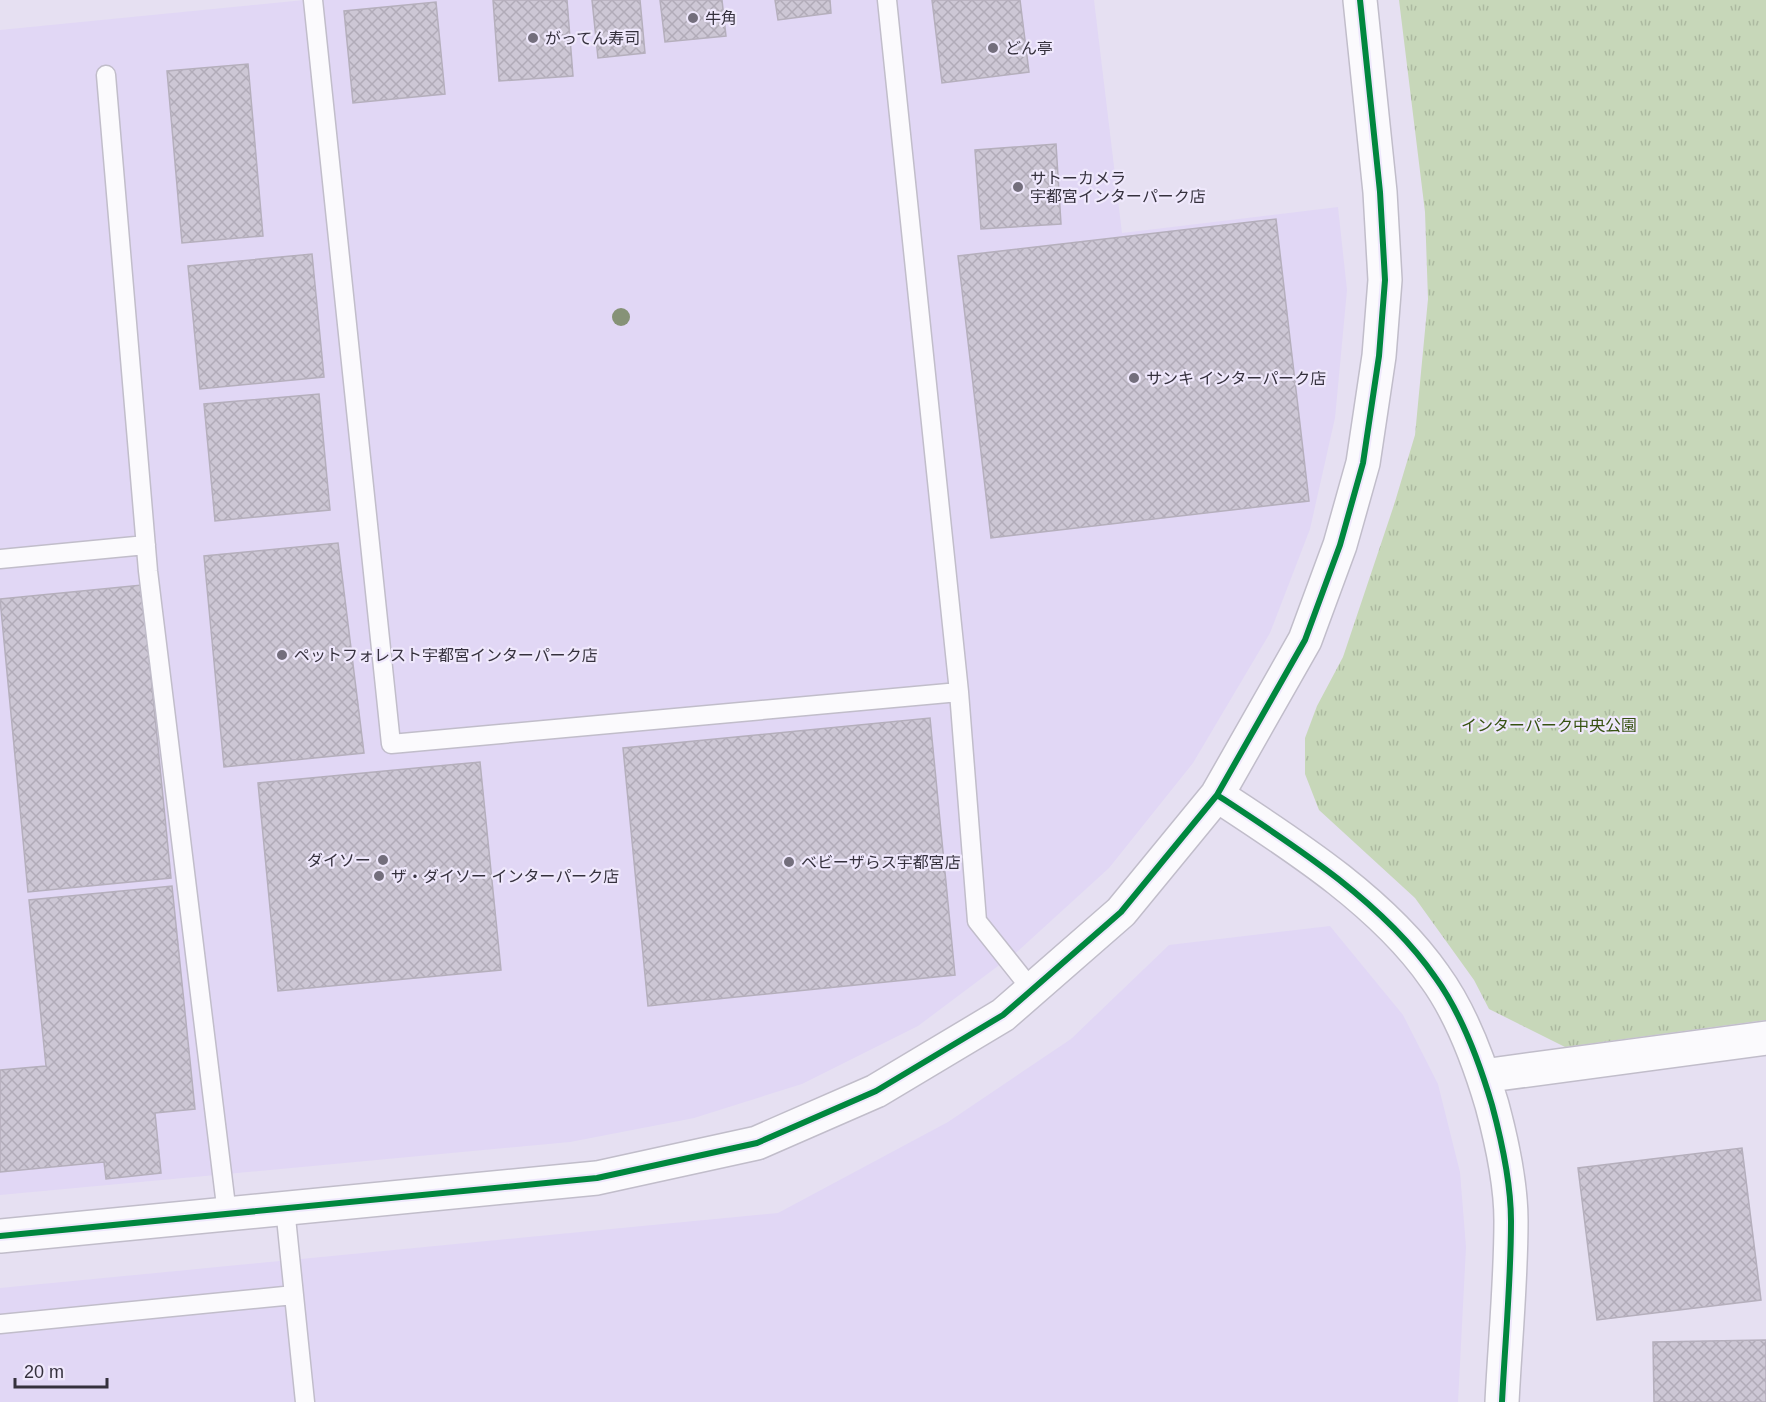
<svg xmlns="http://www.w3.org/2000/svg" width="1766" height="1402" font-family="Arial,'Noto Sans JP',sans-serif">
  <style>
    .built { fill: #e1d7f5 }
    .park { fill: url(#park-tufts) }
    .building { fill: url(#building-cross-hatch); stroke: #b5afbc; stroke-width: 1.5 }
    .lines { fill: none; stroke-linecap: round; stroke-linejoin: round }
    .service-casing { stroke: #c1bdca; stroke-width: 21 }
    .tertiary-casing { stroke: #c1bdca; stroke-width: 36 }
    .service { stroke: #fbfafd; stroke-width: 18 }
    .tertiary { stroke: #fbfafd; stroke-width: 33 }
    .cycleway-casing { stroke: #efe8fc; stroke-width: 10 }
    .cycleway { stroke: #00873e; stroke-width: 6 }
    .tree { fill: #869277 }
    .poi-dot { fill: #736e7c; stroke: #efe8fc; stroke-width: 2 }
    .labels { text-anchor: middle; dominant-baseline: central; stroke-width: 4.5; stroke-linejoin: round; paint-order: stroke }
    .poi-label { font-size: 16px; fill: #35313d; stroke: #efe8fc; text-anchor: start }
    .park-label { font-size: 16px; fill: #375212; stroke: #efe8fc }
  </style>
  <defs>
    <pattern id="park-tufts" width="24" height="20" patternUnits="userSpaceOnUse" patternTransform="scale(1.5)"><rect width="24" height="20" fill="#c7d7b9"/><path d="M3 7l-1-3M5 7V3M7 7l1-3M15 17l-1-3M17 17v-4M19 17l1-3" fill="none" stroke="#acb9a0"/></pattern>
    <pattern id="building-cross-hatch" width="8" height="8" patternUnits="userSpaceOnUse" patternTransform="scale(1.5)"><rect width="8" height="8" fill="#cdc7d5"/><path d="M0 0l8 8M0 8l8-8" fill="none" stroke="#b1abb8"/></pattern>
  </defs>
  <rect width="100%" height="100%" fill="#e6e0f2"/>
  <path class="built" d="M 304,0 L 1094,0 L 1122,233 L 1338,207 L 1347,290 L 1335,418 L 1310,529 L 1270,633 L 1193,763 L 1109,868 L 1018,951 L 918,1026 L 802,1084 L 694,1118 L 570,1142 L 0,1195 L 0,30 Z
    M 1330,926 L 1403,1015 L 1438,1084 L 1460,1172 L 1466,1247 L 1458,1402 L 0,1402 L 0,1288 L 778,1213 L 948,1122 L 1071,1039 L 1169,945 Z"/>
  <path class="park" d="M 1399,0 L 1766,0 L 1766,1020 L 1565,1047 L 1489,1009 L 1474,980 L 1415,898 L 1319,810 L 1305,774 L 1305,738 L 1317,706 L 1343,657 L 1394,505 L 1415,435 L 1428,299 L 1425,212 Z"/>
  <path class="building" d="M 493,0 L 567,0 L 573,76 L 499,81 Z
    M 592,0 L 640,0 L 645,53 L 598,58 Z
    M 660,0 L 722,0 L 726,36 L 665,42 Z
    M 775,0 L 830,0 L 831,13 L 778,20 Z
    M 932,0 L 1020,0 L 1029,72 L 942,83 Z
    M 436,2 L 445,94 L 353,103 L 344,11 Z
    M 248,64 L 263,236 L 182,243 L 167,71 Z
    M 1056,144 L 1061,224 L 981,229 L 975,150 Z
    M 1276,219 L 1309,501 L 991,538 L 958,256 Z
    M 312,254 L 324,377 L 200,389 L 188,266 Z
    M 319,394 L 330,510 L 215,521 L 204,404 Z
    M 338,543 L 364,753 L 224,767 L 204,556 Z
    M 142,585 L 171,878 L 28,892 L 0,599 Z
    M 930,718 L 955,975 L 648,1006 L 623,748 Z
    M 480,762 L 501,970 L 278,991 L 258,783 Z
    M 172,886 L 195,1109 L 155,1113 L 161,1173 L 106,1179 L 104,1162 L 0,1172 L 0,1070 L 46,1066 L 29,900 Z
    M 1742,1148 L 1761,1300 L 1597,1320 L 1578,1168 Z
    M 1766,1340 L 1766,1402 L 1654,1402 L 1653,1342 Z"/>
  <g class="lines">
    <g class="service-casing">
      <path id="service" d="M 313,0 L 391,744 L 959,692 L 887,0
        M 106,75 L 148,571 L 227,1214
        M 0,559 L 146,545
        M 959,692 L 977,921 L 1032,990
        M 285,1208 L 305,1402
        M 0,1324 L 294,1295"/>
    </g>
    <g class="tertiary-casing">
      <path id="tertiary" d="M 1217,795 C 1292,844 1383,902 1435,977 C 1462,1014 1479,1061 1492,1105 C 1502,1142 1511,1182 1511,1221 C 1511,1281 1505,1342 1502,1402
        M 1483,1076 L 1766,1038
        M 0,1236 L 597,1178 L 757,1143 L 876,1091 L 1003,1015 L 1121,912 L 1217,795 L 1305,640 L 1340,545 L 1363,463 L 1379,356 L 1385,280 L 1380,192 L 1360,0"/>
    </g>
    <use href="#service" class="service"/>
    <use href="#tertiary" class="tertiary"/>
    <g class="cycleway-casing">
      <path id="cycleway" d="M 1217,795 C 1292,844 1383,902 1435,977 C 1462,1014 1479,1061 1492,1105 C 1502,1142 1511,1182 1511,1221 C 1511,1281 1505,1342 1502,1402
        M 0,1236 L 597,1178 L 757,1143 L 876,1091 L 1003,1015 L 1121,912 L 1217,795 L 1305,640 L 1340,545 L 1363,463 L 1379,356 L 1385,280 L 1380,192 L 1360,0"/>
    </g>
    <use href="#cycleway" class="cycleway"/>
  </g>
  <circle class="tree" cx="621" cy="317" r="9"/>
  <g class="poi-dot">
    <circle cx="693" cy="18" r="6"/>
    <circle cx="533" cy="38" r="6"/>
    <circle cx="993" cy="48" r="6"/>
    <circle cx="1018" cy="187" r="6"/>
    <circle cx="1134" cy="378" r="6"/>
    <circle cx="282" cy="655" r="6"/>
    <circle cx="383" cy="860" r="6"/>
    <circle cx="789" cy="862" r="6"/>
    <circle cx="379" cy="876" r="6"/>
  </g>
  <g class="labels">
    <g class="poi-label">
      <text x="705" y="18">牛角</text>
      <text x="545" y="38">がってん寿司</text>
      <text x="1005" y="48">どん亭</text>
      <text x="1030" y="178">サトーカメラ<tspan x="1030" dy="18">宇都宮インターパーク店</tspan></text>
      <text x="1146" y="378">サンキ インターパーク店</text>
      <text x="294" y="655">ペットフォレスト宇都宮インターパーク店</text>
      <text x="371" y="860" text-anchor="end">ダイソー</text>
      <text x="801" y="862">ベビーザらス宇都宮店</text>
      <text x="391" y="876">ザ・ダイソー インターパーク店</text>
    </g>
    <g class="park-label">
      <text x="1549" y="725">インターパーク中央公園</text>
    </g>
  </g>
  <path d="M15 1378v9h92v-9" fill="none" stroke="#35313d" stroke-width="3"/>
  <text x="24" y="1378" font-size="18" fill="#35313d" stroke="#efe8fc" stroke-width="4.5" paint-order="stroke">20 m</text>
</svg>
